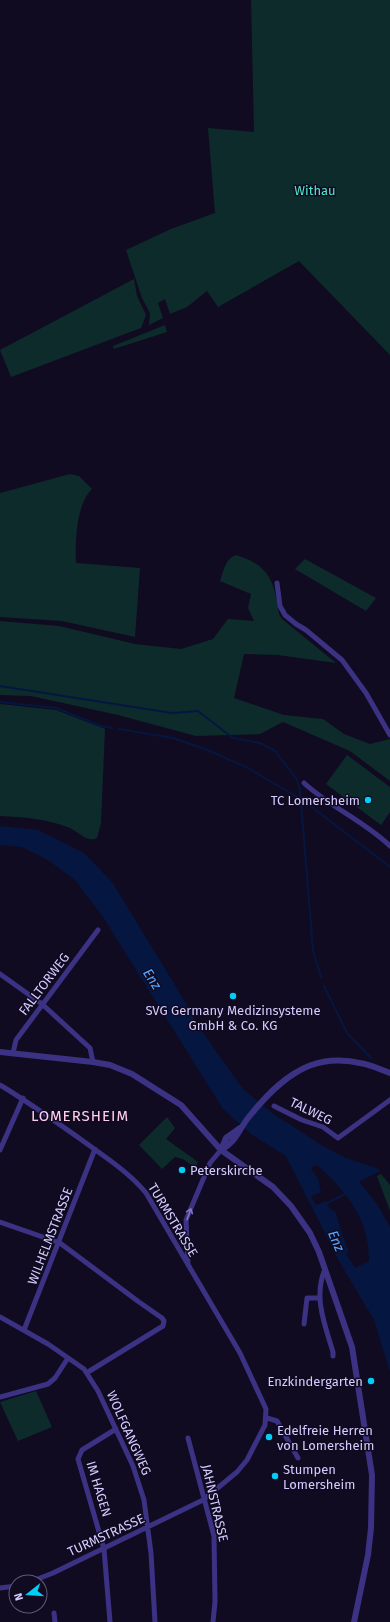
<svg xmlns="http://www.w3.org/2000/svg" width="390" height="1622" font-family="'Fira Sans',sans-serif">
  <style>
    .green { fill: #0e2b2c }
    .water { fill: #051740; fill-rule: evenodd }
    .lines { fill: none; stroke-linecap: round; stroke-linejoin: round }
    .stream { stroke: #051740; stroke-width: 2 }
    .minor { stroke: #3b3284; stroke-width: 5 }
    .tertiary { stroke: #3b3284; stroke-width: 6 }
    .oneway { stroke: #8077bb }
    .poi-dot { fill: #00cef7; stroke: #100b21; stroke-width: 1.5 }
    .labels { text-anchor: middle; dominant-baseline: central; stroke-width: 3; stroke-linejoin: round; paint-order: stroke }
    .park-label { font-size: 13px; fill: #4ee8cc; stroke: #100b21 }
    .poi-label { font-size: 13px; fill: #d5ccff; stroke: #100b21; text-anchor: start }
    .street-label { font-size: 13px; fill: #d5ccff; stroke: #100b21 }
    .water-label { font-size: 14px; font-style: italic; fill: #5aa8ff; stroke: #100b21 }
    .quarter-label { font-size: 15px; letter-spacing: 1px; fill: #ffceea; stroke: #100b21 }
  </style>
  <rect width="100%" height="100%" fill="#100b21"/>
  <path class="green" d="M 251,0 L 390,0 L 390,355 L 299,261 L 218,307 L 207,291 L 187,307 L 170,314 L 165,299 L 158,303 L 163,318 L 149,325 L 150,313 L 142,298 L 126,250 L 171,229 L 215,213 L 208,128 L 254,132 Z
    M 134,279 L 137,296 L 146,315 L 141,328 L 11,377 L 0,350 Z
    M 165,325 L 167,332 L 114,349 L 113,346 Z
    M 70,474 L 79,476 L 92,489 C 76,504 75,543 76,563 L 140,568 L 135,637 L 62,621 L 0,617 L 0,493 Z
    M 236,555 C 262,563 272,574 277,601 C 278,607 278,614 282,619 L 336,663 L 278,655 L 244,654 L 234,698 L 284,715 L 323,719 L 344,734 L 370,744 L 390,739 L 390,781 L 350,751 L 283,722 L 260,734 L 196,736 L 118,715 L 31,696 L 0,695 L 0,621 L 59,626 L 135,644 L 181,649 L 213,639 L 228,619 L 254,621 L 248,608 L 251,594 L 220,581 C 224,570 225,559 236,555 Z
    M 305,559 L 376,598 L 366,611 L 295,569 Z
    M 0,704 L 56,710 L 105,729 L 101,823 L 97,838 C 87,843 79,832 70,828 C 48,819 23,817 0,816 Z
    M 347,755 L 390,787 L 390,812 L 381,825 L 326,784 Z
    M 167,1117 L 175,1128 L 166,1139 L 198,1162 L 195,1168 L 183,1159 L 175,1157 L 162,1169 L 139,1145 Z
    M 381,1174 L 390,1185 L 390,1211 L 377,1176 Z
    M 36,1391 L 52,1427 L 18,1441 L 0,1402 Z"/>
  <path class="water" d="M 0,826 L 38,830 L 84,853 L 112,882 L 175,985 L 199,1027 L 243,1089 L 272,1113 L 323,1146 L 346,1158 L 379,1169 L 380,1171 L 359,1182 L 377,1204 L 390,1227 L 390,1372 L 374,1320 L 339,1261 L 286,1156 L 251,1134 L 223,1109 L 103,917 L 75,880 L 48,860 L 22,847 L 0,845 ZM 315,1165 L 318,1166 C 348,1194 369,1218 369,1261 L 355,1268 L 346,1254 L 349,1249 L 347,1248 L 335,1211 L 330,1209 L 326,1201 L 316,1205 L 311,1196 L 321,1192 L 318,1179 L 311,1169 Z"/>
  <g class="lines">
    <path class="stream" d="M 0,686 L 172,713 L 198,711 L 233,738 L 260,743 L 275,751 L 296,778 L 300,789 L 313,951 L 321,977
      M 0,702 L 56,708 L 101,726 L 112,728
      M 119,729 L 173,738 L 205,749 L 248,768 L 304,801 L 390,867
      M 324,986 L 347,1033 L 371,1058
      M 326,1206 L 327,1203 L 347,1193"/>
    <path class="minor" d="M 277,583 L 280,606 L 285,615 L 296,624 L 306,630 L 342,660 L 366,693 L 390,735
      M 304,783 C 330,807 364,821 390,846
      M 0,974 L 42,1004 L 90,1048 L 93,1062
      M 13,1053 L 16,1040 L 98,930
      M 0,1085 C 27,1101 53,1120 79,1138 C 102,1155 128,1171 146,1193 L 240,1353 L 266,1409 L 265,1425 L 247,1460 L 237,1472 L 203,1500 L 53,1573 L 30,1582
      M 274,1106 L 302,1120 L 323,1127 L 338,1138 L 390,1100
      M 0,1150 L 23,1098
      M 0,1222 L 60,1243 L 139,1302 L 162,1318 L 164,1321 L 163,1326 L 88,1372
      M 188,1265 L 186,1220 L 210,1163 L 221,1150
      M 325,1269 C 313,1297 325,1325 333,1352 L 333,1356
      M 0,1317 L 48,1344 L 84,1369 L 98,1391 L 133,1466 L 144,1500 L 151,1553 L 155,1622
      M 304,1324 L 307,1298 L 319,1298
      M 24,1330 L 95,1149
      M 0,1397 L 48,1384 L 55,1378 L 68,1358
      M 267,1418 L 277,1421 L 298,1458
      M 188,1438 L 214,1536 L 215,1602 L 213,1622
      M 0,1588 L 16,1586
      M 54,1613 L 55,1622
      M 110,1622 L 104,1549 L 78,1459 L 82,1450 L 116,1429"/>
    <path class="tertiary" d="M 0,1052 L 93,1062 L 110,1065 L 132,1074 L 181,1105 L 221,1150 L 273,1187 L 291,1206 L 310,1233 L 319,1252 L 352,1347 L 372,1475 L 371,1528 L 368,1555 L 354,1622
      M 221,1150 C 236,1142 238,1131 248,1118 C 289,1067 325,1044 390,1073
      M 221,1150 L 226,1138 L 240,1128"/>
  </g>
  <defs><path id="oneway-shaft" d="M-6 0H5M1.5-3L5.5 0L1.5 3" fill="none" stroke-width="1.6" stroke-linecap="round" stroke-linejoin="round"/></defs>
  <use class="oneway" href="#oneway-shaft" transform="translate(189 1214) rotate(-71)"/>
  <g class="poi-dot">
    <circle cx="368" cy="800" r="4"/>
    <circle cx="233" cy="996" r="4"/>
    <circle cx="182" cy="1170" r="4"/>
    <circle cx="371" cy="1381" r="4"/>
    <circle cx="269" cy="1437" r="4"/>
    <circle cx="275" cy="1476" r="4"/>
  </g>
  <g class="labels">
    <g class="park-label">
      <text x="315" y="190">Withau</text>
    </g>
    <g class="poi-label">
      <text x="360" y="800" text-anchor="end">TC Lomersheim</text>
      <text x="233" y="1010" text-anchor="middle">SVG Germany Medizinsysteme<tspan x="233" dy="15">GmbH &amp; Co. KG</tspan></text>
      <text x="190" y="1170">Peterskirche</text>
      <text x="363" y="1381" text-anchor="end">Enzkindergarten</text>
      <text x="277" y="1430">Edelfreie Herren<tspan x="277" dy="15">von Lomersheim</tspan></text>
      <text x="283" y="1469">Stumpen<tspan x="283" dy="15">Lomersheim</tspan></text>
    </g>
    <g class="street-label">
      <text transform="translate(44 984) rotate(-53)">FALLTORWEG</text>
      <text transform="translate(311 1111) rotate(26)">TALWEG</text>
      <text transform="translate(173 1220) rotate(59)">TURMSTRASSE</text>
      <text transform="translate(50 1236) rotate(-69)">WILHELMSTRASSE</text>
      <text transform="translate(129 1433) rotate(66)">WOLFGANGWEG</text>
      <text transform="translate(99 1489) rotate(73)">IM HAGEN</text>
      <text transform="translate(215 1503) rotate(77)">JAHNSTRASSE</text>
      <text transform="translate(106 1535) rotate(-25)">TURMSTRASSE</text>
    </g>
    <g class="water-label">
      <text transform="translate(152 979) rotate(57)">Enz</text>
      <text transform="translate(336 1241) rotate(67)">Enz</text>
    </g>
    <g class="quarter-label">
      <text x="80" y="1116">LOMERSHEIM</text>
    </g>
  </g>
  <g transform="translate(28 1594) rotate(253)"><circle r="19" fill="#100b21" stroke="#5f587a"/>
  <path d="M0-3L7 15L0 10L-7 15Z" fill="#00cef7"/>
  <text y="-6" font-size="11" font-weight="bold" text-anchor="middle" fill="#d5ccff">N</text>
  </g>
</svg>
